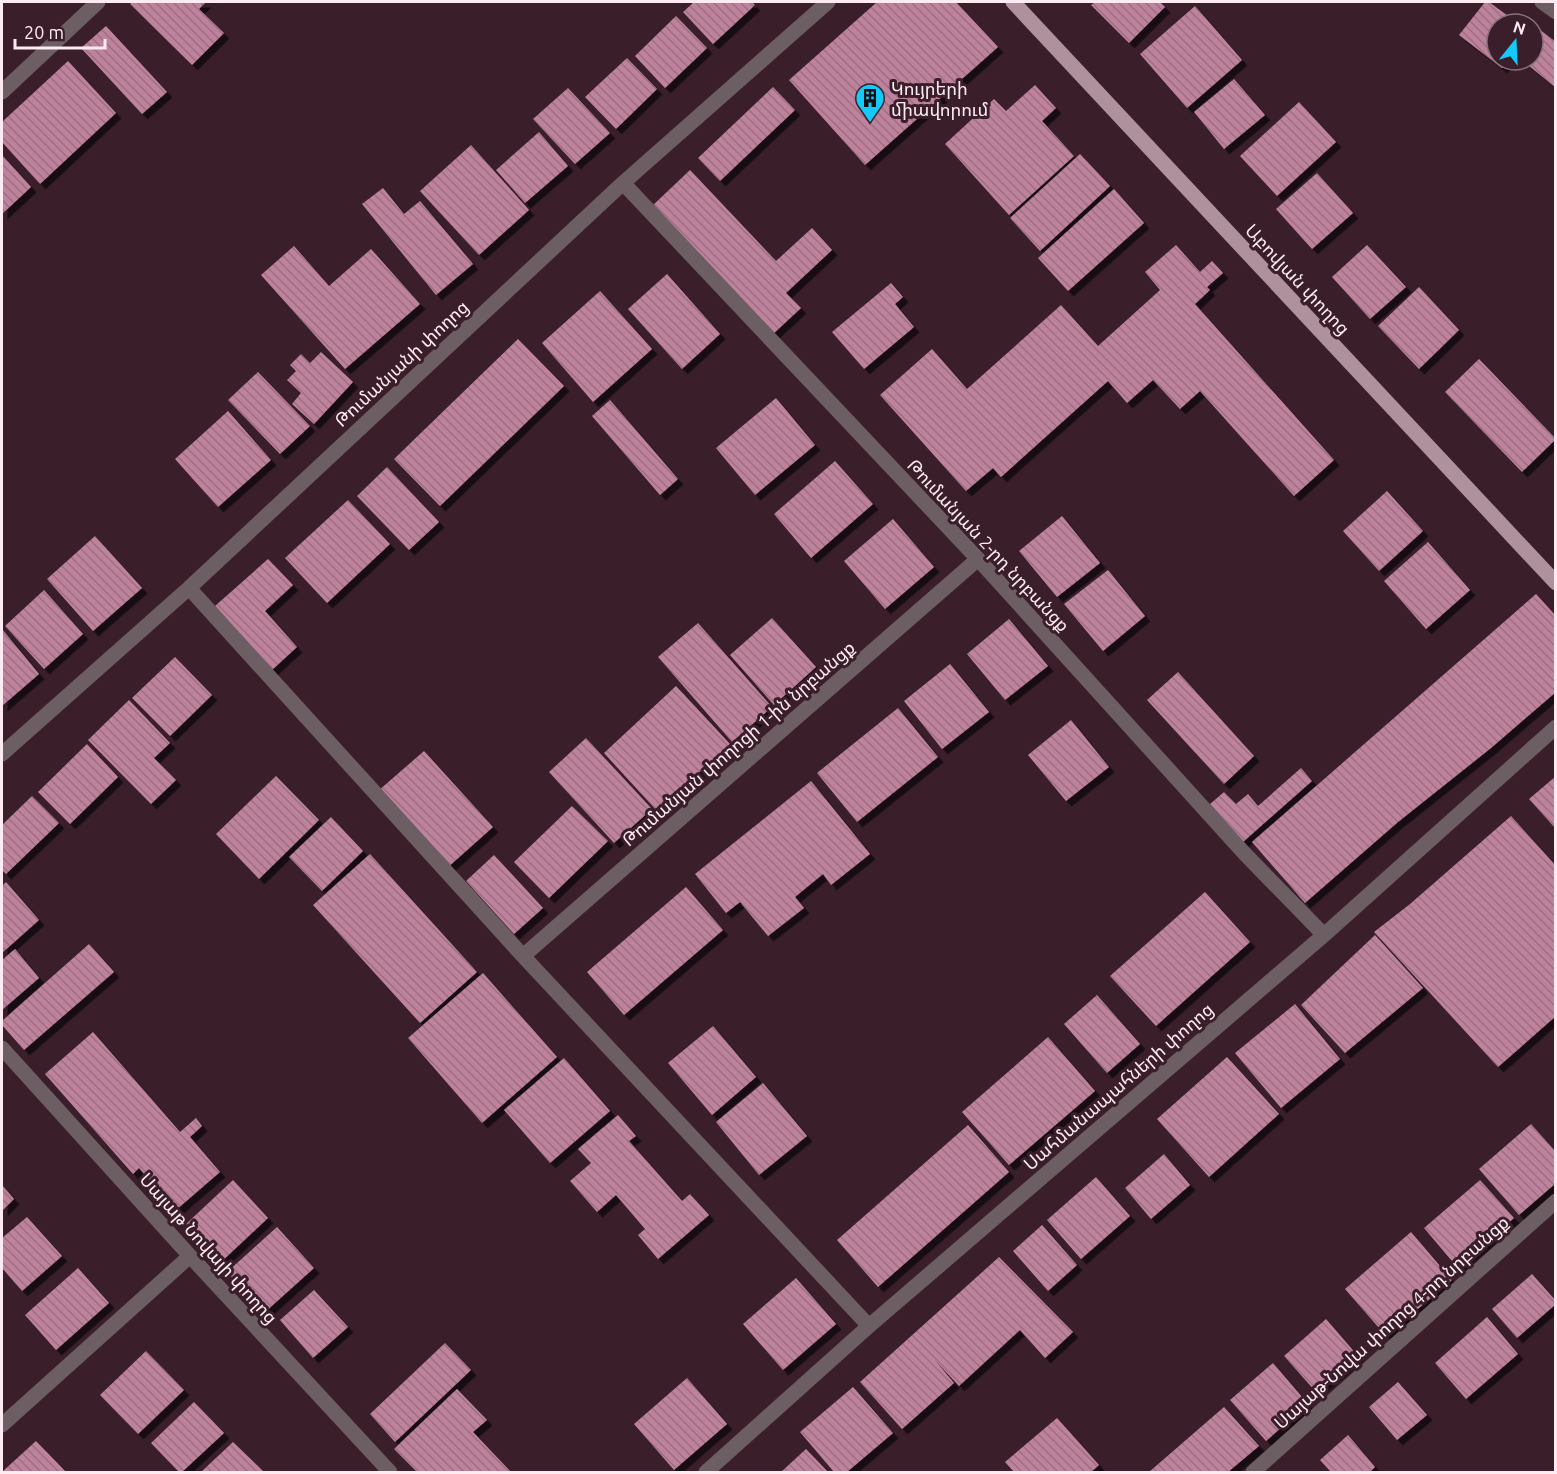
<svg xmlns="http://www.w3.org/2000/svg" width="1557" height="1474" font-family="Ubuntu,'Noto Sans Armenian',sans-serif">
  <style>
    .building { fill: url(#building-back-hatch); filter: url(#shadow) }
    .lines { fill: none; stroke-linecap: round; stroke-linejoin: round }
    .minor { stroke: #6c5e63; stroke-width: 15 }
    .major { stroke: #af919d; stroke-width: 15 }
    .labels { text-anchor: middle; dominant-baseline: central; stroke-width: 6; stroke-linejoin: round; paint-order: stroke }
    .poi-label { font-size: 18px; fill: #feebf2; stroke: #3a1f2b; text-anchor: start }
    .street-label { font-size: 18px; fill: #feebf2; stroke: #3a1f2b }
  </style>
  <defs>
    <pattern id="building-back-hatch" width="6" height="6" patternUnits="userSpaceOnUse" patternTransform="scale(1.5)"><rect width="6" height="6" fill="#bf829c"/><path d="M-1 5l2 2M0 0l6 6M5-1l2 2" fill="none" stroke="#9c7083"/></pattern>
    <filter id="shadow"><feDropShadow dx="5.5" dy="5.5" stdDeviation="0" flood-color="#0009"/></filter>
  </defs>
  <rect width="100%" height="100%" fill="#3a1f2b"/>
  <path class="building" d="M 132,2 L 206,2 L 199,9 L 224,33 L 192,65 L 130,4 Z
    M 694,2 L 752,2 L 755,5 L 713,44 L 683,12 Z
    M 877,2 L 956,2 L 998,47 L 865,165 L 789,80 Z
    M 1095,2 L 1160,2 L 1165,7 L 1129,43 L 1091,5 Z
    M 1485,2 L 1489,2 L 1519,24 L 1497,24 L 1497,60 L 1508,60 L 1502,68 L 1459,35 Z
    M 1195,6 L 1242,60 L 1187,108 L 1140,54 Z
    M 676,16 L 707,48 L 665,88 L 635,56 Z
    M 106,26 L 167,92 L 142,114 L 81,48 Z
    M 1539,29 L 1556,42 L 1556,88 L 1522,60 L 1533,60 L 1533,36 Z
    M 627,58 L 657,89 L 616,129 L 585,97 Z
    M 68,61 L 116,113 L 40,184 L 2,142 L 2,122 Z
    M 1234,79 L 1265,115 L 1224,149 L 1194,112 Z
    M 1035,85 L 1056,108 L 1042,121 L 1074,156 L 1009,215 L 945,144 L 994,99 L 1006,111 Z
    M 773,87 L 795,110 L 720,181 L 698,158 Z
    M 568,88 L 610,133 L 575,164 L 533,119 Z
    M 1299,102 L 1336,142 L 1277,196 L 1240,156 Z
    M 539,132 L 568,166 L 525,203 L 496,170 Z
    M 471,145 L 529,210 L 479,255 L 420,191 Z
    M 1080,154 L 1110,186 L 1040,251 L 1010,218 Z
    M 2,155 L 31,187 L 2,214 Z
    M 690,170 L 776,261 L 812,228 L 832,250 L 786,293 L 801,308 L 772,335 L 651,207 Z
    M 1317,173 L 1353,213 L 1312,249 L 1276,209 Z
    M 383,188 L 404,214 L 420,201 L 473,264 L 436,295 L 362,204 Z
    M 1114,189 L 1144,223 L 1068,291 L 1038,258 Z
    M 1176,245 L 1200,272 L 1212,261 L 1223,273 L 1207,287 L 1210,290 L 1195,304 L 1334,460 L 1294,496 L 1200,391 L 1180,409 L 1153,380 L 1127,403 L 1108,381 L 1001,477 L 993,468 L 966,491 L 880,395 L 932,349 L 967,389 L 1061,305 L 1098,346 L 1160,290 L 1145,272 Z
    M 1367,245 L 1406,287 L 1370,319 L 1332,277 Z
    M 294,246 L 329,286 L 371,249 L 420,304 L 345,369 L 261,275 Z
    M 667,274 L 720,334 L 682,369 L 628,309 Z
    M 891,283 L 903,297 L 895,304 L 914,327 L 864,369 L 832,332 Z
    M 1419,287 L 1459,330 L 1419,369 L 1378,326 Z
    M 600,291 L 652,349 L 593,402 L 542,343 Z
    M 518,339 L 564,386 L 440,506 L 394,459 Z
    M 321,352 L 353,382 L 314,424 L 292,404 L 301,393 L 287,380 L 296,371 L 290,365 L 301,354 L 310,363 Z
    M 1479,359 L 1556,439 L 1522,472 L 1445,392 Z
    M 258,372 L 310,426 L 280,454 L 228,400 Z
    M 776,398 L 815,445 L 755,495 L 716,448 Z
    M 610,400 L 678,479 L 660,495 L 592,416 Z
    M 228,411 L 271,460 L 218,507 L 175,459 Z
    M 835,461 L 873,504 L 811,558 L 774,514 Z
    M 387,467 L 439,522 L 409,550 L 357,496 Z
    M 1387,491 L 1423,531 L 1379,571 L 1343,531 Z
    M 348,500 L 390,544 L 327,603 L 285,558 Z
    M 1062,516 L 1100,563 L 1057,597 L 1019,551 Z
    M 893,519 L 934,567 L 885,609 L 844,561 Z
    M 95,536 L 142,588 L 93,631 L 47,579 Z
    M 1428,542 L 1470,590 L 1426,629 L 1384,581 Z
    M 268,559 L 293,585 L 265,611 L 297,647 L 272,670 L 215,606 Z
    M 1108,570 L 1145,616 L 1103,651 L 1064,604 Z
    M 44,590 L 83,634 L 44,669 L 5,626 Z
    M 1536,594 L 1556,616 L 1556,692 L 1491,748 L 1398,822 L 1305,903 L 1252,842 Z
    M 772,618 L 816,667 L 774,705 L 730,655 Z
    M 1009,619 L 1048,666 L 1005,700 L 967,654 Z
    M 698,623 L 772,707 L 732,742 L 658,657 Z
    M 2,629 L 39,674 L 2,706 Z
    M 175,657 L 212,695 L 170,736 L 132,698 Z
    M 950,664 L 989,712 L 942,749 L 904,701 Z
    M 1178,672 L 1254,756 L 1224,784 L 1147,700 Z
    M 676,686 L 730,744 L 657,811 L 604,753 Z
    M 129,700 L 170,743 L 154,758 L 176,780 L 151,804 L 88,740 Z
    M 898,708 L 938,757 L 857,822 L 817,773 Z
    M 1071,720 L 1109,767 L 1066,801 L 1028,755 Z
    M 586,738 L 652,809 L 614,843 L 549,772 Z
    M 87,744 L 118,777 L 70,824 L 38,792 Z
    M 424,751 L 493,827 L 447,868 L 378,791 Z
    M 1301,768 L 1312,781 L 1243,842 L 1210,804 L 1224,792 L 1236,804 L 1248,794 L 1258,806 Z
    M 276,776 L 319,820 L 259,879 L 216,834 Z
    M 1556,776 L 1556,829 L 1529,799 Z
    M 811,781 L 870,854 L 831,885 L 823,874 L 795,897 L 804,908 L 768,936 L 740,902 L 726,913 L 695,874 Z
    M 32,796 L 59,823 L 6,874 L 2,870 L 2,825 Z
    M 572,806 L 608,841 L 549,898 L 514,862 Z
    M 1511,816 L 1556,866 L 1556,1016 L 1498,1067 L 1374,932 L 1410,904 Z
    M 331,817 L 363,851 L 322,891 L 289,857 Z
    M 370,854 L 477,972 L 420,1023 L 313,905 Z
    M 494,855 L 543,908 L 514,934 L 466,881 Z
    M 6,882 L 39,920 L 2,953 L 2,886 Z
    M 686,887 L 723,930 L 624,1015 L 587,972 Z
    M 1205,892 L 1250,942 L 1156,1026 L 1110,976 Z
    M 1375,935 L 1423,988 L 1345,1053 L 1301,1005 Z
    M 89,944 L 114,972 L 24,1050 L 2,1025 L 2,1021 Z
    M 15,949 L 39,978 L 2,1010 L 2,960 Z
    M 483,973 L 557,1057 L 482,1123 L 408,1038 Z
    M 1097,995 L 1140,1044 L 1107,1073 L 1064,1024 Z
    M 1295,1004 L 1340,1059 L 1281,1108 L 1235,1053 Z
    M 713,1026 L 756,1077 L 712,1115 L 668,1063 Z
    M 93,1032 L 180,1132 L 196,1118 L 202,1126 L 190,1137 L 220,1172 L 176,1210 L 139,1168 L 133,1174 L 45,1074 Z
    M 1048,1037 L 1095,1091 L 1009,1165 L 962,1112 Z
    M 1227,1057 L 1279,1114 L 1209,1177 L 1157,1119 Z
    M 564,1058 L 610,1111 L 550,1163 L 504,1110 Z
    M 763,1083 L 807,1136 L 759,1175 L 716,1122 Z
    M 618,1115 L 636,1136 L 629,1141 L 682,1201 L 690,1194 L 709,1215 L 658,1259 L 638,1235 L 645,1229 L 616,1195 L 597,1212 L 570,1181 L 591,1163 L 578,1149 Z
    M 1531,1124 L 1556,1152 L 1556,1183 L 1519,1215 L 1479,1169 Z
    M 968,1125 L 1009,1172 L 878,1287 L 837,1240 Z
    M 1164,1154 L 1190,1185 L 1151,1219 L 1125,1188 Z
    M 1096,1177 L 1130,1216 L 1081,1259 L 1047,1220 Z
    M 233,1180 L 268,1218 L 220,1263 L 185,1225 Z
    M 1480,1180 L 1514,1218 L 1457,1267 L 1424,1228 Z
    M 2,1185 L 14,1199 L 2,1211 Z
    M 27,1217 L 62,1256 L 22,1291 L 2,1268 L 2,1238 Z
    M 1042,1225 L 1077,1265 L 1048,1291 L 1013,1251 Z
    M 277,1227 L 314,1268 L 264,1313 L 227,1272 Z
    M 1411,1232 L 1452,1280 L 1386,1336 L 1345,1289 Z
    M 999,1257 L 1073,1332 L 1045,1358 L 1020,1330 L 959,1386 L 934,1359 L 954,1383 L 902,1429 L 860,1382 Z
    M 78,1268 L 109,1303 L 56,1350 L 25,1315 Z
    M 1532,1274 L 1556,1301 L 1556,1304 L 1517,1338 L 1492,1309 Z
    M 796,1278 L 836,1324 L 783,1370 L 743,1324 Z
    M 314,1290 L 348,1327 L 313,1358 L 280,1320 Z
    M 1487,1317 L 1518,1354 L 1466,1399 L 1435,1363 Z
    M 1326,1319 L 1358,1356 L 1316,1392 L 1284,1356 Z
    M 445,1343 L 471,1370 L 395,1442 L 370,1414 Z
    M 146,1351 L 184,1390 L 138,1434 L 100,1395 Z
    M 1273,1363 L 1308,1404 L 1266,1441 L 1230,1400 Z
    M 687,1378 L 727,1424 L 674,1470 L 634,1424 Z
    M 1398,1382 L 1427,1415 L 1397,1440 L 1369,1407 Z
    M 853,1387 L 893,1433 L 847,1472 L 834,1472 L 800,1432 Z
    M 457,1389 L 487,1420 L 473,1432 L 510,1471 L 508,1472 L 417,1472 L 394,1449 Z
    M 194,1402 L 224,1433 L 182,1472 L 179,1472 L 151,1443 Z
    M 1224,1407 L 1259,1446 L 1228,1472 L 1149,1472 Z
    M 1057,1418 L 1099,1465 L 1091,1472 L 1014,1472 L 1005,1462 Z
    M 1348,1435 L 1375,1467 L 1370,1472 L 1331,1472 L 1320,1460 Z
    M 36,1441 L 66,1472 L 2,1472 Z
    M 233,1442 L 264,1472 L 201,1472 Z
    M 806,1449 L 828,1472 L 781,1472 Z"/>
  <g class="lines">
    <path class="minor" d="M 1542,2 L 1556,12
      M 2,92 L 98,2
      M 623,183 L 978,559 L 1245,854 L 1324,935
      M 189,588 L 523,956 L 869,1326
      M 2,754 L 189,588 L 623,183 L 828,2
      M 523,956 L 978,559
      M 2,1048 L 190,1256 L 390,1472
      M 2,1425 L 190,1256
      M 706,1472 L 869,1326 L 1324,935 L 1556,727
      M 1253,1472 L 1556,1201"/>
    <path class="major" d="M 1013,2 L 1556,583"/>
  </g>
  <defs>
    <g id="building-pin" transform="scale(1.5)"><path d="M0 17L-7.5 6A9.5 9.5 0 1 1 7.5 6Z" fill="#13cafb" stroke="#3a1f2b"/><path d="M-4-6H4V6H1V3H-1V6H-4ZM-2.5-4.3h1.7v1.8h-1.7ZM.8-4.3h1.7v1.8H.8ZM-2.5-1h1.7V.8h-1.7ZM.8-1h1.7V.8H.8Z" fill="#111"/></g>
  </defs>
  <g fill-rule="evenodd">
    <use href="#building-pin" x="870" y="98"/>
  </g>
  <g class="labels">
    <g class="poi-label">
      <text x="891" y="88">Կույրերի<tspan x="891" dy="21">միավորում</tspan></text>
    </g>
    <g class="street-label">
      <text transform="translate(1298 279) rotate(47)">Աբովյան փողոց</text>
      <text transform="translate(401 363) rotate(-43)">Թումանյանի փողոց</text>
      <text transform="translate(989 545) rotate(47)">Թումանյան 2-րդ նրբանցք</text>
      <text transform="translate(738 743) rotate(-41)">Թումանյան փողոցի 1-ին նրբանցք</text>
      <text transform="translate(1118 1086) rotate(-41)">Սահմանապահների փողոց</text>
      <text transform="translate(209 1248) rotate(48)">Սայաթ Նովայի փողոց</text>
      <text transform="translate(1391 1322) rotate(-42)">Սայաթ-Նովա փողոց 4-րդ նրբանցք</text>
    </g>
  </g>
  <rect width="1557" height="1474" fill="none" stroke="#feebf2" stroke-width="6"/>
  <g transform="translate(1515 42) rotate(18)"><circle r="28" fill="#3a1f2b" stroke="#88717b" stroke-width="1.5"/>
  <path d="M0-4.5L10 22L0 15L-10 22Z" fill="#13cafb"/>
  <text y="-9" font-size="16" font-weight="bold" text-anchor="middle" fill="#feebf2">N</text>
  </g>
  <path d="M15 39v9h90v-9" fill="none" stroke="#feebf2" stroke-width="3"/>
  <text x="24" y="39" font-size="18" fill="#feebf2" stroke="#3a1f2b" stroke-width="4.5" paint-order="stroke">20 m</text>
</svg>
